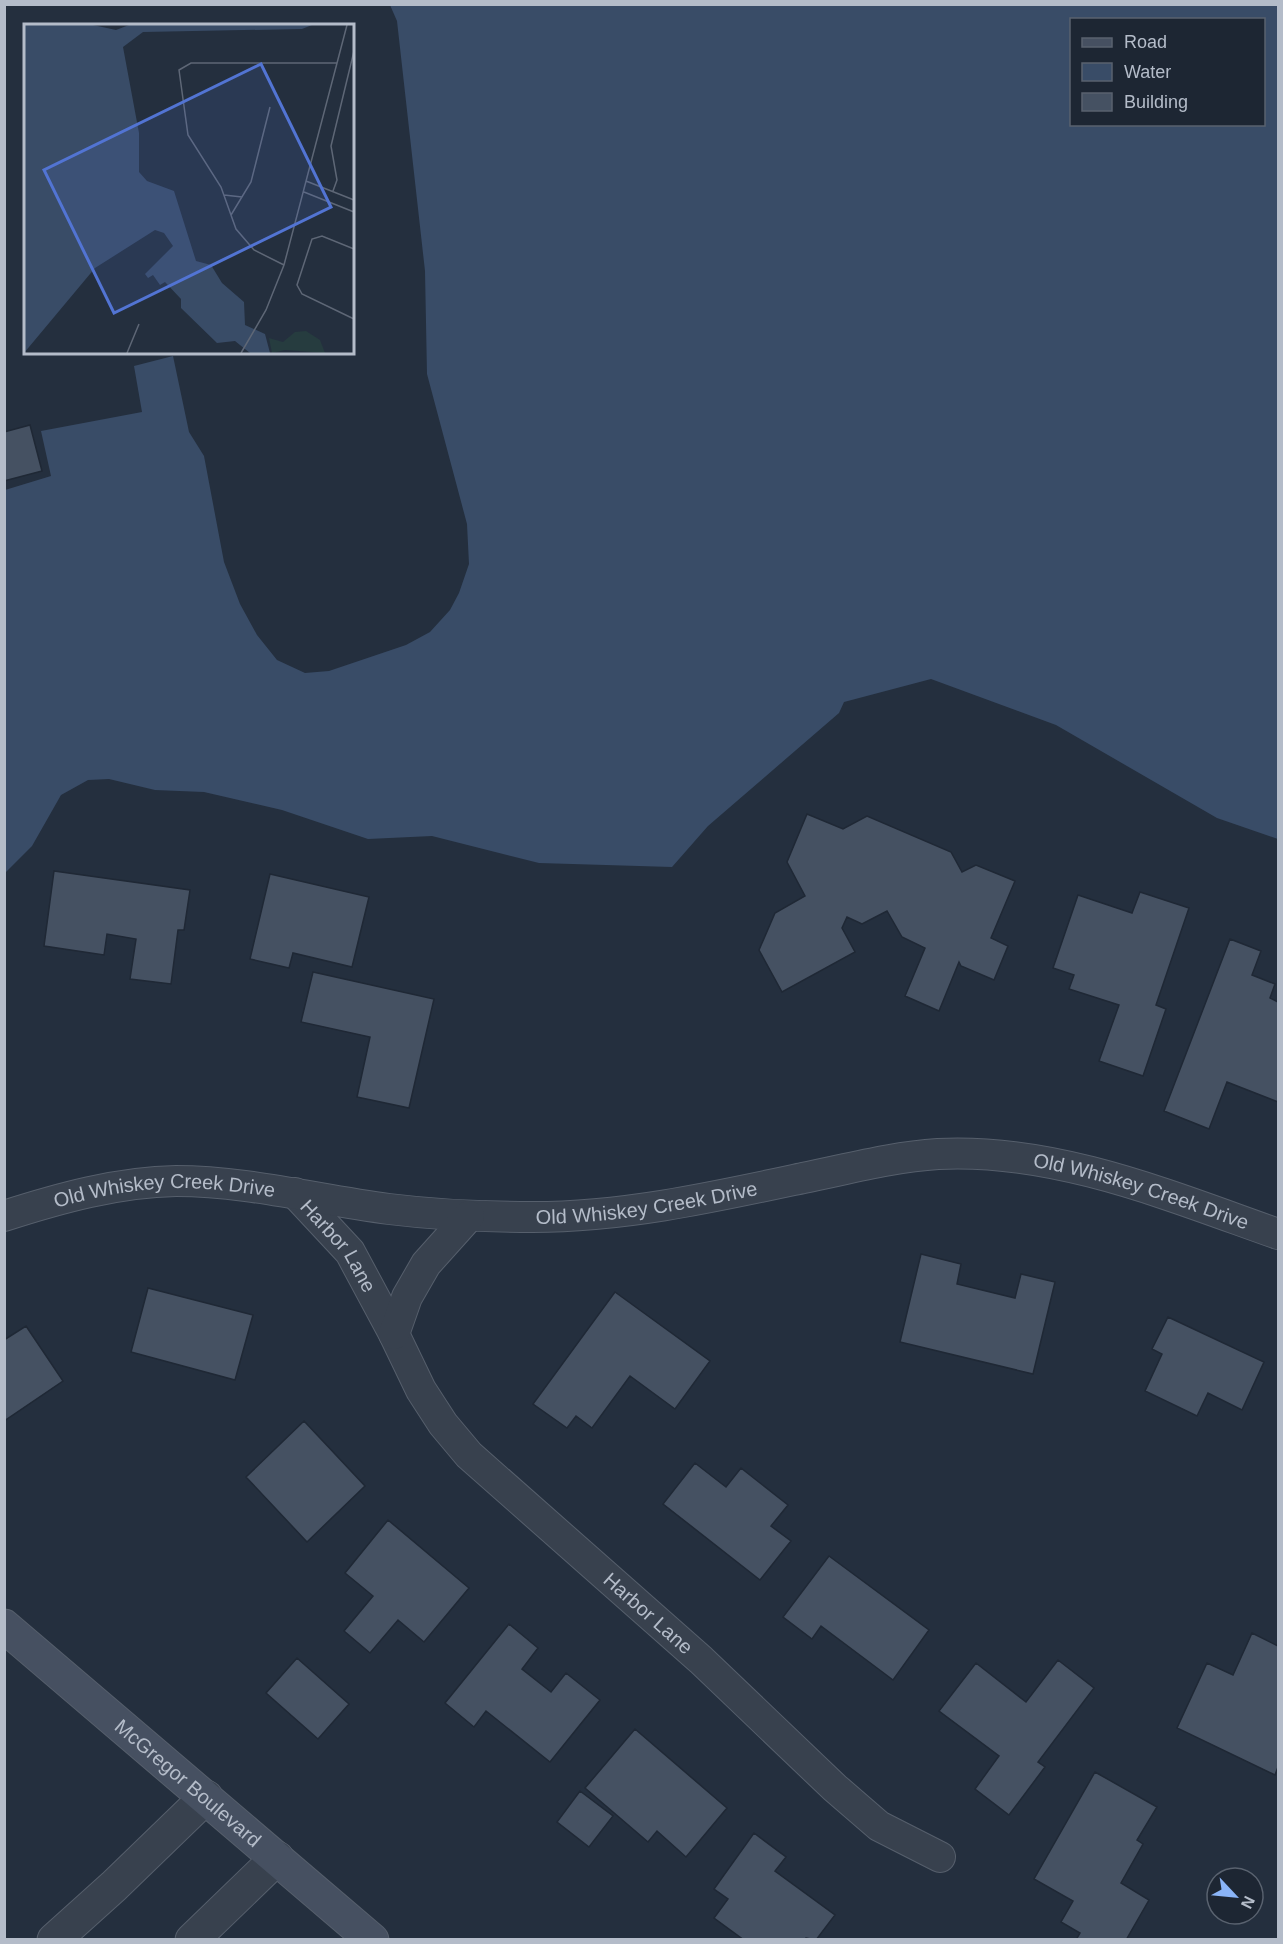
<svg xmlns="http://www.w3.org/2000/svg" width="1283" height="1944" font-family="Helvetica,sans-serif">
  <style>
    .water { fill: #394c67; fill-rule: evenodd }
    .building { fill: #455162; stroke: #1f2835; stroke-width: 1.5 }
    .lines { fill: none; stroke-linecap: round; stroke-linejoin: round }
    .minor-casing { stroke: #565f6c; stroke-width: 32 }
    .tertiary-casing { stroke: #565f6c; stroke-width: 35 }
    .secondary-casing { stroke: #565f6c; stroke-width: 35 }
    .minor { stroke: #38414e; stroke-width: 30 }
    .tertiary { stroke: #38414e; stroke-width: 33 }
    .secondary { stroke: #465061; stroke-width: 33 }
    .labels { text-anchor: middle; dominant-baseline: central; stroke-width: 6; stroke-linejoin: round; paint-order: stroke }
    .street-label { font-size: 20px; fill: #b4bcc9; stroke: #1d2633 }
    .inset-road { fill: none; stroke: #5e6776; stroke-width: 1.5 }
    .view { fill: #5274d3; fill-opacity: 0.15; stroke: #5274d3; stroke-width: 3 }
    .inset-edge { fill: none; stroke: #b4bcc9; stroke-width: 3 }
  </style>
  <rect width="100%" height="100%" fill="#242f3e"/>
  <path class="water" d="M 390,5 L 1278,5 L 1278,839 L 1217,818 L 1056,725 L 931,679 L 844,702 L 839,713 L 708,826 L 672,867 L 539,863 L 432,836 L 368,839 L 282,810 L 204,792 L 155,790 L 109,779 L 88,780 L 61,795 L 32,846 L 5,873 L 5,490 L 51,476 L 41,431 L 142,412 L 134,366 L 173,356 L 189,432 L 204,456 L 224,562 L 240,604 L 257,635 L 277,660 L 305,673 L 329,671 L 406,645 L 430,632 L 450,610 L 459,593 L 469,564 L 467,524 L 427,374 L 425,271 L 397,21 ZM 1072,20 L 1264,20 L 1264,124 L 1072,124 Z"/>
  <path class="building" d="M 30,425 L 42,471 L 4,481 L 4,432 Z
    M 807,814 L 843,829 L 867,816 L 951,852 L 962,872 L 976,865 L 1015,881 L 991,938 L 1008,946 L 994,980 L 961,966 L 959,962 L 939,1011 L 905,996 L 925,948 L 902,937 L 887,911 L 862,924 L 847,917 L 842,928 L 855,952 L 782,992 L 759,950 L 775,913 L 805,896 L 787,862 Z
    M 54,871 L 190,890 L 184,930 L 178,930 L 171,984 L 130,979 L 136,939 L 107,934 L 104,955 L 44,946 Z
    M 270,874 L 369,897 L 352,967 L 293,953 L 289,968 L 250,959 Z
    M 1140,892 L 1189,908 L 1156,1005 L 1166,1009 L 1143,1076 L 1099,1061 L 1119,1005 L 1069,989 L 1074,975 L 1053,968 L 1078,895 L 1132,913 Z
    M 1230,939 L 1261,951 L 1252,975 L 1275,984 L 1270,998 L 1278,1002 L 1278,1102 L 1227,1082 L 1209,1129 L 1164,1111 Z
    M 313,972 L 434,999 L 409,1108 L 357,1097 L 370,1037 L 301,1022 Z
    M 921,1254 L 961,1264 L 957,1284 L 1015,1298 L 1021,1274 L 1055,1282 L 1033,1374 L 900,1342 Z
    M 148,1288 L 253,1315 L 235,1380 L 131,1352 Z
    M 615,1292 L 710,1361 L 675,1409 L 630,1376 L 592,1428 L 576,1416 L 567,1428 L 533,1404 Z
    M 1168,1317 L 1264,1362 L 1242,1410 L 1208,1393 L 1197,1416 L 1145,1391 L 1162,1354 L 1152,1349 Z
    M 26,1326 L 63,1381 L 4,1421 L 4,1340 Z
    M 304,1421 L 365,1486 L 307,1542 L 246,1477 Z
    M 695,1463 L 726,1487 L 741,1468 L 788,1505 L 771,1526 L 791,1541 L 760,1580 L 663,1504 Z
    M 388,1520 L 469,1588 L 424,1642 L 398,1620 L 370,1653 L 344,1631 L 373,1596 L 345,1573 Z
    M 829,1556 L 929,1630 L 893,1680 L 821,1626 L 812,1639 L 783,1617 Z
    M 509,1624 L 538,1648 L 522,1669 L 551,1692 L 566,1673 L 600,1700 L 550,1762 L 486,1711 L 474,1727 L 445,1703 Z
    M 1252,1633 L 1278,1646 L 1278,1767 L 1275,1775 L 1177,1728 L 1207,1663 L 1233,1675 Z
    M 297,1658 L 349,1704 L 318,1739 L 266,1693 Z
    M 1058,1660 L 1094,1688 L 1038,1762 L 1045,1767 L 1009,1815 L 975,1789 L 999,1756 L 939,1711 L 976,1663 L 1026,1702 Z
    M 635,1729 L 727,1808 L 686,1857 L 657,1831 L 648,1842 L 585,1788 Z
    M 1095,1772 L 1157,1807 L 1137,1840 L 1143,1844 L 1121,1883 L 1149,1900 L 1126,1940 L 1076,1940 L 1080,1933 L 1061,1922 L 1073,1901 L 1034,1879 Z
    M 580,1791 L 613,1816 L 589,1847 L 557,1822 Z
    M 754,1833 L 786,1857 L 775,1871 L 835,1915 L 816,1940 L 806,1938 L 804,1940 L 744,1940 L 714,1918 L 728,1899 L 714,1889 Z"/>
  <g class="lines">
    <g class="minor-casing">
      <g id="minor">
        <path id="s1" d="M 295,1193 L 350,1252 L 394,1334 L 421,1390 L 443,1424 L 469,1455 L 701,1660 L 835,1788 L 879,1826 L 940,1857"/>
        <path id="s2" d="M 4,1216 C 60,1198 118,1182 176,1181 C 248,1181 318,1200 389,1209 C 437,1215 484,1217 533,1217 C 624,1217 714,1197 803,1178 C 848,1169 892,1157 938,1154 C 1056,1148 1170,1196 1278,1234"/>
        <path d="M 394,1334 L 407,1297 L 426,1264 L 469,1216"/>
      </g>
    </g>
    <g class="tertiary-casing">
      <path id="tertiary" d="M 54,1940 L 114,1886 L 206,1797
        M 192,1940 L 277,1858"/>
    </g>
    <g class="secondary-casing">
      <g id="secondary">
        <path id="s3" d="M 4,1626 L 372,1940"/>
      </g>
    </g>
    <use href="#minor" class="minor"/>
    <use href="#tertiary" class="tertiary"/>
    <use href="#secondary" class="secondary"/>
  </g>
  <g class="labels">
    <g class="street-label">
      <text stroke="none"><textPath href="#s2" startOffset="1154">Old Whiskey Creek Drive</textPath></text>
      <text stroke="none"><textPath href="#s2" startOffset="164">Old Whiskey Creek Drive</textPath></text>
      <text stroke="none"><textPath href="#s2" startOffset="650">Old Whiskey Creek Drive</textPath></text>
      <text stroke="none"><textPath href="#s1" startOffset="69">Harbor Lane</textPath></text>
      <text stroke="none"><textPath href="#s1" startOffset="556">Harbor Lane</textPath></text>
      <text stroke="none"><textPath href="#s3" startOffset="242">McGregor Boulevard</textPath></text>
    </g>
  </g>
  <g transform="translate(24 24)">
    <rect width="330" height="330" fill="#242f3e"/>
    <path d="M 282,307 L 296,316 L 301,329 L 261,326 L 248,329 L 245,314 L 259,318 L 271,308 Z" fill="#263c3f"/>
    <path d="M 0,1 L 69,1 L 92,6 L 105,1 L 288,1 L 278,5 L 119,8 L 99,23 L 115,109 L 115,148 L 123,157 L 150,167 L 172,237 L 187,241 L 198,259 L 220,278 L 221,301 L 241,310 L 246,329 L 226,329 L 211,317 L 193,319 L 157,284 L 157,275 L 141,258 L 136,261 L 129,251 L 124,254 L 121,250 L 149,222 L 140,209 L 131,206 L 71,244 L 0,329 Z" fill="#394c67"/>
    <path class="inset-road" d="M 282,157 L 330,176M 309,167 L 313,156 L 307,122 L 330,27M 280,168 L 330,188M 200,171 L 218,173M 207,191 L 227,158 L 246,83M 330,225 L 298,212 L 288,215 L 273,261 L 278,270 L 330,295M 260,241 L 230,226 L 212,205 L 197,163 L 164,111 L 155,46 L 167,39 L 313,39M 103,329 L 115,300M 217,329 L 242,286 L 260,241 L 323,1"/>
    <path class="view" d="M 237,40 L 307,183 L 90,289 L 20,146 Z"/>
    <rect width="330" height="330" class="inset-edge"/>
  </g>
  <rect width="1283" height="1944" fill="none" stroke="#b4bcc9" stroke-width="12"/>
  <rect x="1070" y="18" width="195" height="108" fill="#1d2633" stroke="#59626f" stroke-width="1.5"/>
  <rect x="1082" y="38" width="30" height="9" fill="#465061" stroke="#59626f" stroke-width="1.5"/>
  <text x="1124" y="48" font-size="18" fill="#b4bcc9">Road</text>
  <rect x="1082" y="63" width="30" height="18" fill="#394c67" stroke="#59626f" stroke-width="1.5"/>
  <text x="1124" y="78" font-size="18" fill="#b4bcc9">Water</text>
  <rect x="1082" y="93" width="30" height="18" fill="#455162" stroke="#59626f" stroke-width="1.5"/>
  <text x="1124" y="108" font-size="18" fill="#b4bcc9">Building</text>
  <g transform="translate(1235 1896) rotate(116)"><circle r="28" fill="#1d2633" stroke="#59626f" stroke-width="1.5"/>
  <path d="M0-4.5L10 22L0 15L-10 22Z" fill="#8ab4f8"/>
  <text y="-9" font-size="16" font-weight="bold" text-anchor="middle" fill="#b4bcc9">N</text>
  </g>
</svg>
